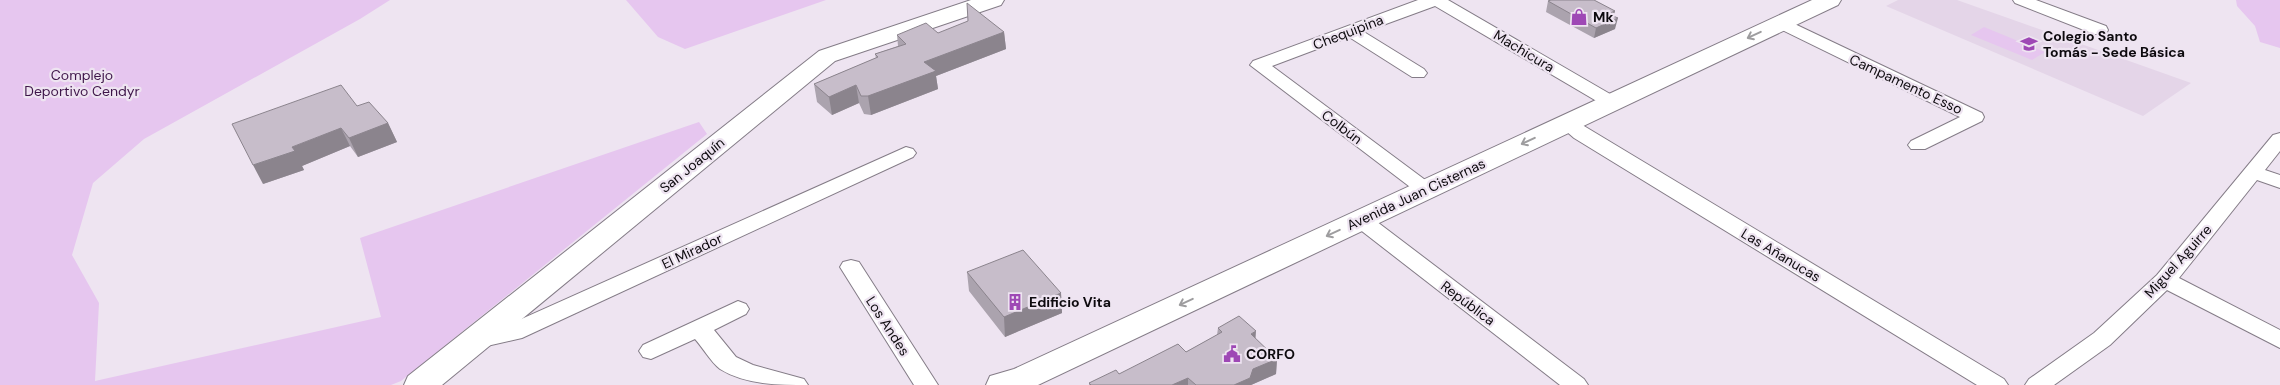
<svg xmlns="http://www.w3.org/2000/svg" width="2280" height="385" font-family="'DM Sans',sans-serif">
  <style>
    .built { fill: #e4d5e8 }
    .green { fill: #e6c6ef }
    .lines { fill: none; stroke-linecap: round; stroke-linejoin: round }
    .minor-casing { stroke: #847c87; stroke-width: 2 }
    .secondary-casing { stroke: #847c87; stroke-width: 2 }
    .primary-casing { stroke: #847c87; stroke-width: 2 }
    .minor { fill: #fff; fill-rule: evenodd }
    .secondary { fill: #fff; fill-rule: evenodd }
    .primary { fill: #fff; fill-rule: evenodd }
    .wall { fill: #aba3ae }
    .shaded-wall { fill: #8b848d }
    .building { fill: #c7bdca; stroke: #8b848d }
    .oneway { stroke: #9e9d9f }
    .labels { text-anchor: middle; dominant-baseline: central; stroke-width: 4.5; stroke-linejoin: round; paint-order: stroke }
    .poi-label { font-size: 14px; font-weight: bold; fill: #0d0a0e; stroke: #eee4f1; text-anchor: start }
    .street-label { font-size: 14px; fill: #0d0a0e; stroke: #eee4f1 }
    .park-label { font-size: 14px; fill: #3e1549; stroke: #eee4f1 }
  </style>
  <rect width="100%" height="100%" fill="#eee4f1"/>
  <path class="built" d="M 1898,0 L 1957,0 L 2191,83 L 2143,116 L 1886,6 Z"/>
  <path class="green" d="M 0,0 L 390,0 L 360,19 L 144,139 L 93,183 L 72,255 L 99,303 L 95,381 L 381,317 L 360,238 L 699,122 L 707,134 L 401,381 L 391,385 L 0,385 Z
    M 626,0 L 826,0 L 685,49 L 658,37 Z
    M 2236,0 L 2280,0 L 2280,48 L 2260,42 L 2255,26 L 2237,6 Z
    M 1984,27 L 2045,52 L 2032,60 L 1971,35 Z"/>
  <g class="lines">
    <g class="minor-casing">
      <path id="minor" d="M 1418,0 L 1448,0 L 1617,98 L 1620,102 L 1617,106 L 1605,106 L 1435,6 L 1364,32 L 1424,69 L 1427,73 L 1424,77 L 1412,77 L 1349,37 L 1272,66 L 1432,185 L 1435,189 L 1432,193 L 1425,195 L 1418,193 L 1250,65 L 1253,61 Z
        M 2013,0 L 2036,0 L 2106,26 L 2108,30 L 2106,34 L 2094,34 L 2015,3 Z
        M 1782,18 L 1982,113 L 1984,117 L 1982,121 L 1925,149 L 1911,149 L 1908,145 L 1911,141 L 1960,117 L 1776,27 L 1774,23 L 1776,19 Z
        M 1567,118 L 1574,120 L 2004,379 L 2008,385 L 1977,385 L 1574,138 L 1558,124 L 1560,120 Z
        M 2280,133 L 2280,151 L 2265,170 L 2280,175 L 2280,188 L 2257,180 L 2179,278 L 2280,330 L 2280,348 L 2167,290 L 2110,345 L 2054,385 L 2025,385 L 2029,379 L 2094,333 L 2157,275 L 2273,135 Z
        M 906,147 L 913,149 L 916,153 L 913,157 L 522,338 L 478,348 L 470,346 L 467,340 L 470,334 L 508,325 Z
        M 1361,213 L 1368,215 L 1584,379 L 1588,385 L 1560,385 L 1354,225 L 1351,220 L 1354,215 Z
        M 851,260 L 859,262 L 938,385 L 914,385 L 840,267 L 843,262 Z
        M 738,301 L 746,304 L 749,309 L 746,314 L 714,330 L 736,357 L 753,365 L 804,379 L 808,385 C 779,385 746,385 720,369 C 711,362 703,348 695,339 L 651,359 L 643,357 L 639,351 L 643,345 Z"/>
    </g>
    <g class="secondary-casing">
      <path id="secondary" d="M 971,0 L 1004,0 L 1001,5 L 835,61 L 442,385 L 404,385 L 408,376 L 819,51 Z"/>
    </g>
    <g class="primary-casing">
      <path id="primary" d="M 1812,0 L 1841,0 L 1838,5 L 1038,385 L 986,385 L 990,376 L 1014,369 Z"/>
    </g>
    <use href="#minor" class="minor"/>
    <use href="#secondary" class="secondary"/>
    <use href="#primary" class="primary"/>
  </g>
  <path class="wall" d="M 1548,1 L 1615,11 L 1613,16 L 1615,29 L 1594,38 L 1546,12 Z
    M 1004,32 L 1006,49 L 936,76 L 938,89 L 871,115 L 864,114 L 859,103 L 832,115 L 817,102 L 814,84 L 876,58 L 875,54 L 898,46 L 897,35 L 938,33 Z
    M 357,106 L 388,123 L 397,142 L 358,157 L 350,146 L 302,166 L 304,170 L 263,184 Z
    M 967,272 L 1061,293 L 1062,313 L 1005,337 L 969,291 Z
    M 1218,328 L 1255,339 L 1277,359 L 1276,374 L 1251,385 L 1089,385 L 1089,383 L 1119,374 L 1186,352 L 1217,335 Z"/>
  <path class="shaded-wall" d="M 1615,11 L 1612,21 L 1618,18 L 1615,29 L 1594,38 L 1596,28 L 1608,14 Z
    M 1004,32 L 1006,49 L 936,76 L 938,89 L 871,115 L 868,96 L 924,62 Z
    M 856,85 L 859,103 L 832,115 L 829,97 Z
    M 388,123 L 397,142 L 358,157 L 349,138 Z
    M 341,128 L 350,146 L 302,166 L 304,170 L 263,184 L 253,165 L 292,147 Z
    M 1061,293 L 1062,313 L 1005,337 L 1004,317 Z
    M 1256,331 L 1255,346 L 1251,334 Z
    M 1277,359 L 1276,374 L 1251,385 L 1234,385 L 1253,369 Z
    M 1188,378 L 1188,385 L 1172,385 Z"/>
  <path class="building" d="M 1551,0 L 1594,0 L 1615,11 L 1608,14 L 1618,18 L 1596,28 L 1548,1 Z
    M 967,3 L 1004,32 L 924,62 L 936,71 L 868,96 L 861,96 L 856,85 L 829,97 L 814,84 L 878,57 L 875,54 L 906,44 L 897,35 L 926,23 L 938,33 L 968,21 Z
    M 341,85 L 357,106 L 369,102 L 388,123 L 349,138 L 341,128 L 292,147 L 295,151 L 253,165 L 232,124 Z
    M 1023,250 L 1061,293 L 1004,317 L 967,272 Z
    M 1239,316 L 1256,331 L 1251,334 L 1277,359 L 1253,369 L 1250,378 L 1234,385 L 1196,385 L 1188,378 L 1172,385 L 1091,385 L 1089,383 L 1116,370 L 1119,374 L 1178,344 L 1186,352 L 1222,332 L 1218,328 Z"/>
  <defs><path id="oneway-shaft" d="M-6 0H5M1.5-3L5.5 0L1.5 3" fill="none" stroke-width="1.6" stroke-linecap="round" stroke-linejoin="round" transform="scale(1.25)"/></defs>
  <g class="oneway">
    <use href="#oneway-shaft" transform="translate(1754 35) rotate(155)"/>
    <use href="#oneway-shaft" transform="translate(1528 141) rotate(155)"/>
    <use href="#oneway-shaft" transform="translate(1333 233) rotate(155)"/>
    <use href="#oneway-shaft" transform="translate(1186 302) rotate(155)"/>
  </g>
  <defs>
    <g id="shop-bare" transform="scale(1.35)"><path d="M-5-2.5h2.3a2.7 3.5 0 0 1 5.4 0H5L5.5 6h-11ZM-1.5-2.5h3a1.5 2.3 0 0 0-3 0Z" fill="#9e48b5" stroke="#eee4f1" stroke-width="2.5" paint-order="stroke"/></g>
    <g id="school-bare" transform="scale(1.35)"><path d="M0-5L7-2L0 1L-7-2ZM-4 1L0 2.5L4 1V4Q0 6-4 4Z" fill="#9e48b5" stroke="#eee4f1" stroke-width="2.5" paint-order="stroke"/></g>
    <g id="building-bare" transform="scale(1.35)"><path d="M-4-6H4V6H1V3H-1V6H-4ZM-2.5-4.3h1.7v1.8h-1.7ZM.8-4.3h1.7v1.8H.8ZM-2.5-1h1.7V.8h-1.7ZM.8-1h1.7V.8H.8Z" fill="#9e48b5" stroke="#eee4f1" stroke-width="2.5" paint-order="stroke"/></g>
    <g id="civic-bare" transform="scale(1.35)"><path d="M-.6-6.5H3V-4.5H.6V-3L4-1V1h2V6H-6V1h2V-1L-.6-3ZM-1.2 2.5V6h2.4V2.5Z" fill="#9e48b5" stroke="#eee4f1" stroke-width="2.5" paint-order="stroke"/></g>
  </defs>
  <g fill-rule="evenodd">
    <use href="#shop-bare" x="1579" y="17"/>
    <use href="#school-bare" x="2029" y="44"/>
    <use href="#building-bare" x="1015" y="302"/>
    <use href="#civic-bare" x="1232" y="354"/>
  </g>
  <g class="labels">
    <g class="poi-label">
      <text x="1593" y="17">Mk</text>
      <text x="2043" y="36">Colegio Santo<tspan x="2043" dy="16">Tomás - Sede Básica</tspan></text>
      <text x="1029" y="302">Edificio Vita</text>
      <text x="1246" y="354">CORFO</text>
    </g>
    <g class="street-label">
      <text transform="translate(1348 32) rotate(-21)">Chequipina</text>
      <text transform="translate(1524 51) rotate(31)">Machicura</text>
      <text transform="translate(1906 84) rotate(25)">Campamento Esso</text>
      <text transform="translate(1342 127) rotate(37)">Colbún</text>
      <text transform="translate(692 165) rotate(-39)">San Joaquín</text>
      <text transform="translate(1416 194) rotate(-25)">Avenida Juan Cisternas</text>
      <text transform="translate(692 251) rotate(-25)">El Mirador</text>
      <text transform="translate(1781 255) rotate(31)">Las Añanucas</text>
      <text transform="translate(2178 261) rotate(-48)">Miguel Aguirre</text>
      <text transform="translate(1468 303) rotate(37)">República</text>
      <text transform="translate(888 326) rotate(57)">Los Andes</text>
    </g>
    <g class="park-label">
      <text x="82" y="75">Complejo<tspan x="82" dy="16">Deportivo Cendyr</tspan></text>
    </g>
  </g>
</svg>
